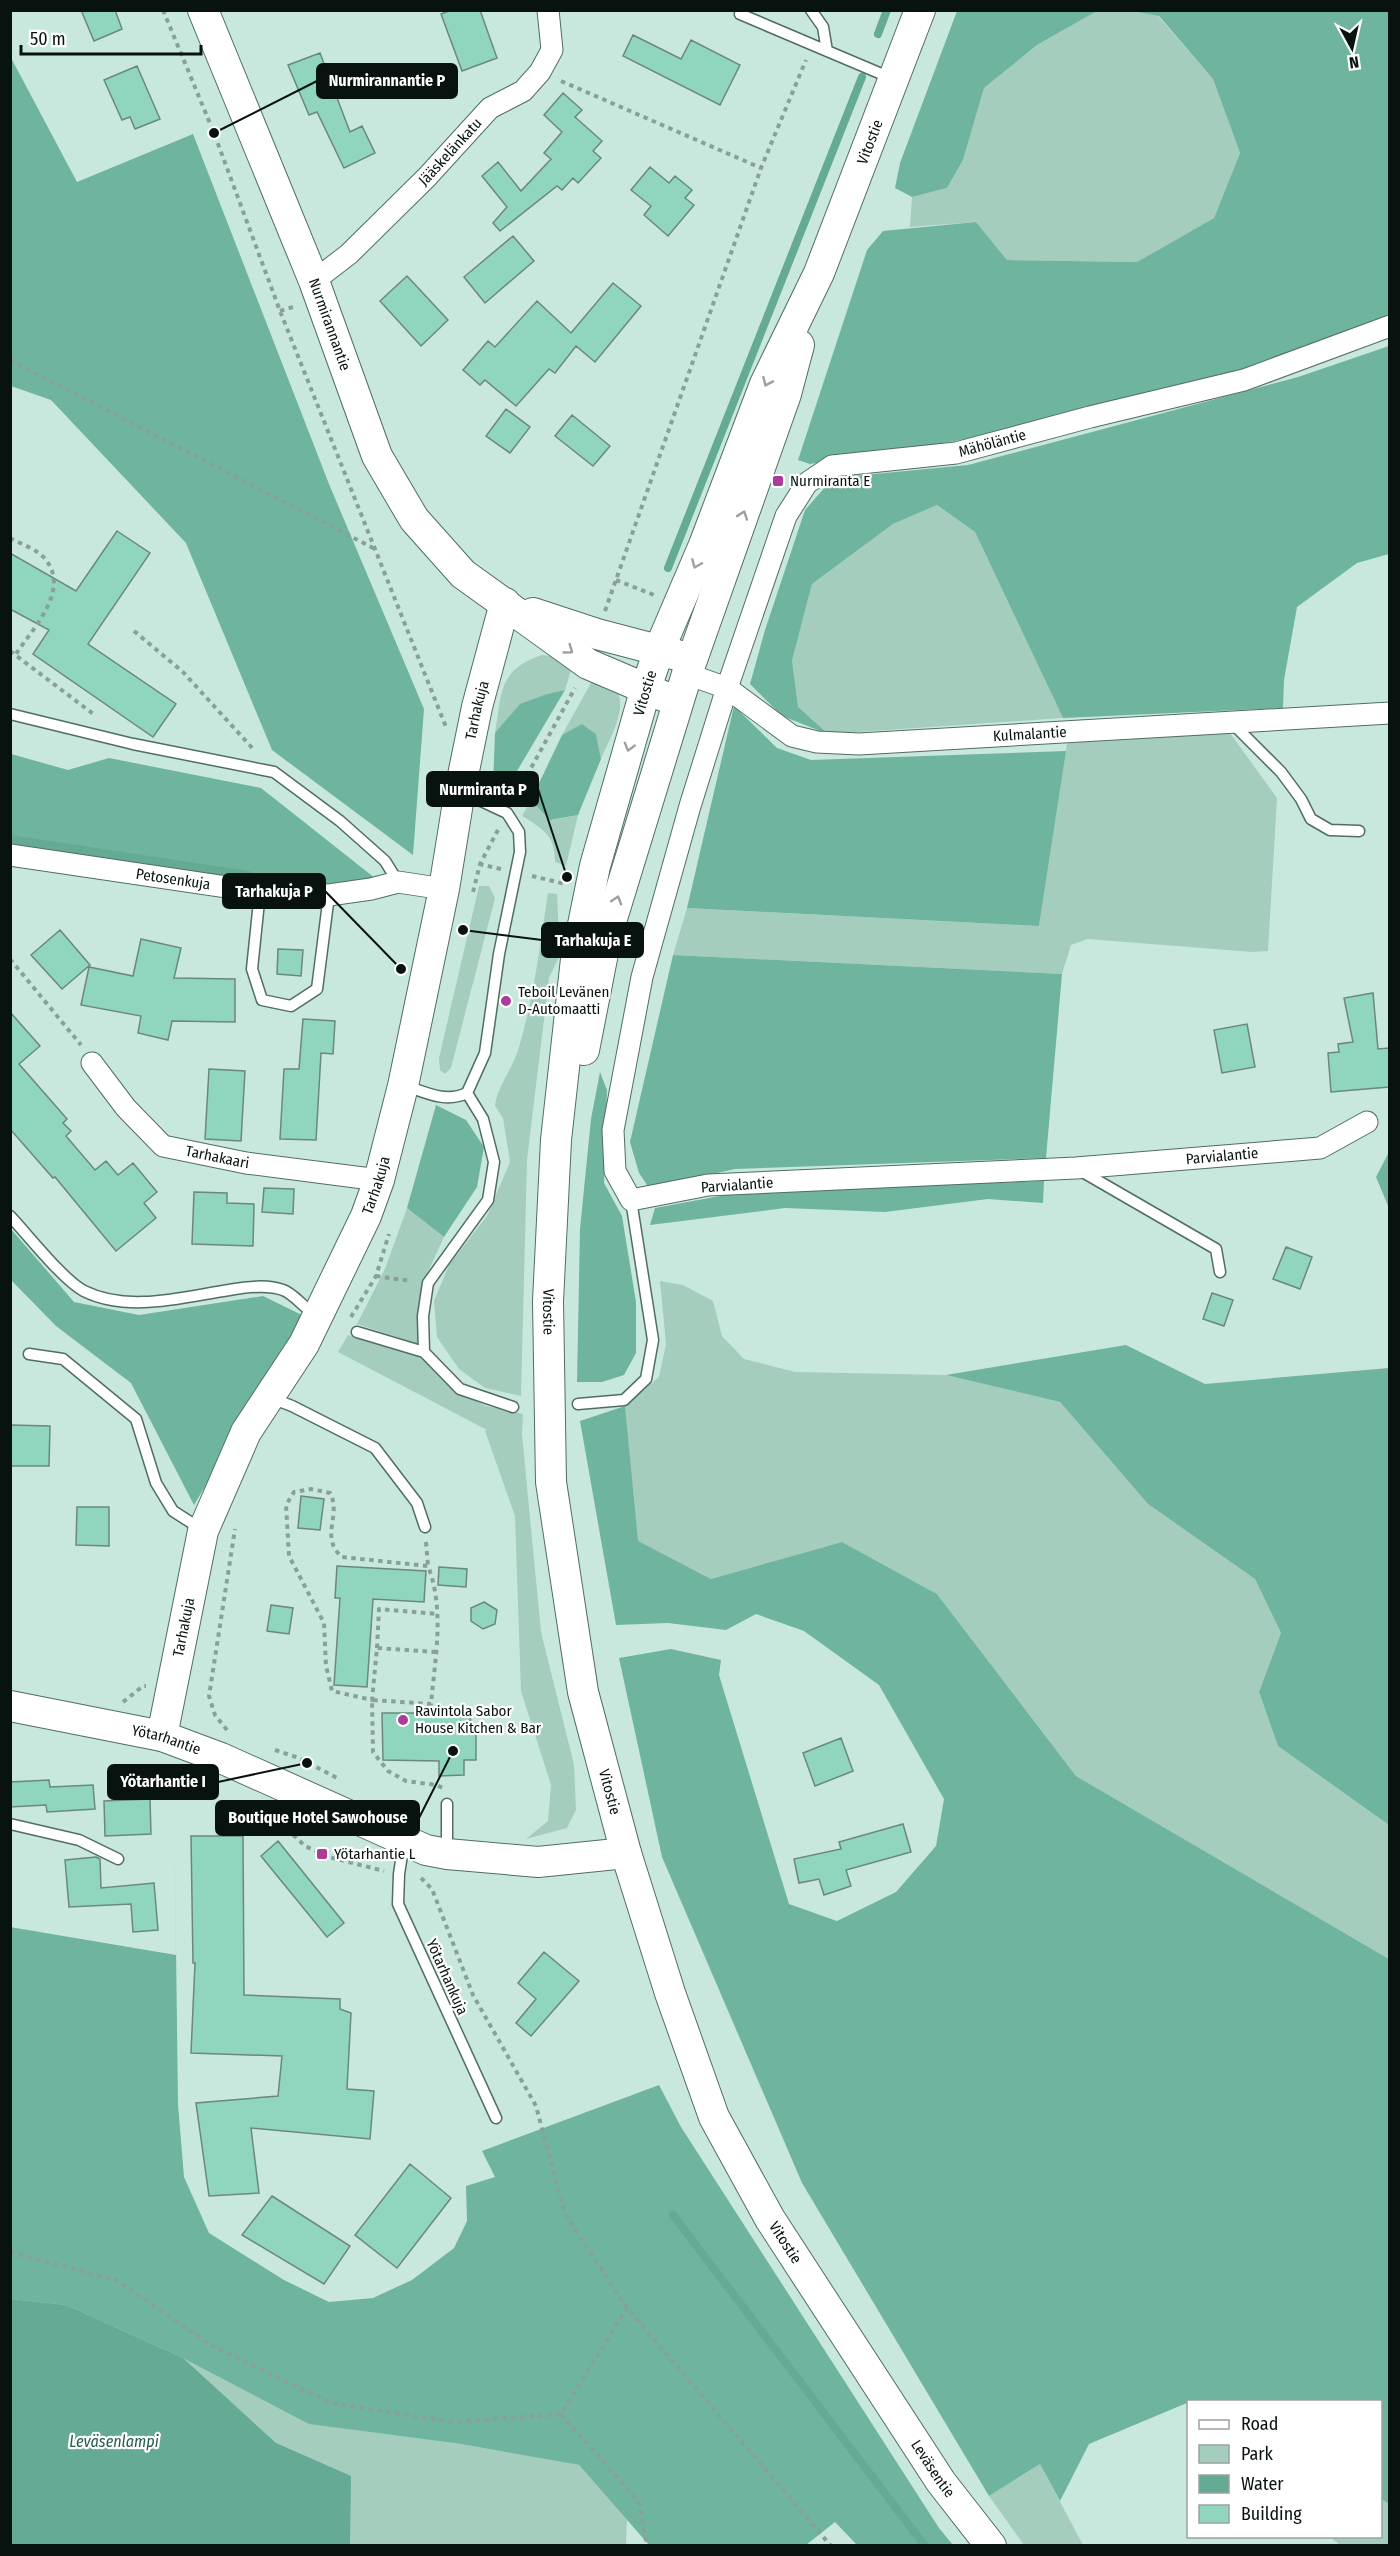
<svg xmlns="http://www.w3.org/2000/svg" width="1400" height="2556" font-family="'Fira Sans Condensed',sans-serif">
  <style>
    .green { fill: #a4cdbe }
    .forest { fill: #6fb49e }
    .water { fill: #65aa94 }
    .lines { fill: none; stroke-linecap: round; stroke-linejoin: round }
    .stream { stroke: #65aa94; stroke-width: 8 }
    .building { fill: #90d6be; stroke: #6b887d; stroke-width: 1.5 }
    .lane-casing { stroke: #516d63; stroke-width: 13 }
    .street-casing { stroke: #516d63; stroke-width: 23 }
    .secondary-casing { stroke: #516d63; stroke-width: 32 }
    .path { stroke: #88a198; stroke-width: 4; stroke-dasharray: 4.5 4.5; stroke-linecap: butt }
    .lane { stroke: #fff; stroke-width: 10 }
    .street { stroke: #fff; stroke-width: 21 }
    .secondary { stroke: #fff; stroke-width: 30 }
    .oneway { stroke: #9ca19f }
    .poi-dot { fill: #ab3c99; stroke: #fff; stroke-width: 2 }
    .labels { text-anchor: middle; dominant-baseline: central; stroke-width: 4.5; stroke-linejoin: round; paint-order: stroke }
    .street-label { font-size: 15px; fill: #08130f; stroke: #fff }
    .poi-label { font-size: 15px; fill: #08130f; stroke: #fff; text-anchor: start }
    .water-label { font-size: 16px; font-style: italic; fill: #245c4b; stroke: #fff }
    .leader { fill: none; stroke: #08130f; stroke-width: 2 }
    .callout-dot { fill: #08130f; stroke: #fff; stroke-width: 2 }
    .callout { fill: #08130f; stroke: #08130f; stroke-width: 2 }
    .callout-label { font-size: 16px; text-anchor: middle; font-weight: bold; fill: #fff }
  </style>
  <rect width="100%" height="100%" fill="#c9e8dd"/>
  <path class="green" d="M 1097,11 L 1131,11 L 1158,16 L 1213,79 L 1240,153 L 1214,218 L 1137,262 L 1007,260 L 976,222 L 910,227 L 912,197 L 947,188 L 963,160 L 984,88 L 1037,45 Z
    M 937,505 L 975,532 L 1063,718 L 828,734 L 797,707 L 792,661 L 812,584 L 893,524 Z
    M 542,655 L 559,657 L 573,663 L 565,690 L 547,694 L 495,733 C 502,692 498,670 542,655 Z
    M 604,680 C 637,695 611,735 601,759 L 596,734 L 583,725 L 562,735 L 591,683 Z
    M 1230,733 L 1277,798 L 1268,951 L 1252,952 L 1088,939 L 1071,945 L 1062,974 L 673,955 L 687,908 L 1039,926 L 1067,743 Z
    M 531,800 L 553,820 L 578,815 L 566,866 L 555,862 C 555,835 543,829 522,816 Z
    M 479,886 L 489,886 L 495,898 L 451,1068 L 445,1074 L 440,1070 L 439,1058 Z
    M 548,893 L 557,894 L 560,955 L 549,978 L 527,1160 L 521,1396 L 485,1388 L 459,1369 L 437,1337 L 434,1301 L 449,1265 L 487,1216 L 510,1162 L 503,1118 L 495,1106 C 497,1086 514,1067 519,1047 C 534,997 540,945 548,893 Z
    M 407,1208 L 444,1237 L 421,1287 L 418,1344 L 357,1324 L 385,1269 Z
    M 660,1281 L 683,1285 L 713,1301 L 722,1336 L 744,1359 L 795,1372 L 946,1375 L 1060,1402 L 1148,1504 L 1255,1579 L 1281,1633 L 1259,1692 L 1278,1746 L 1389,1825 L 1389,1959 L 1076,1776 L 937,1594 L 842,1542 L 711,1579 L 637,1541 L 625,1406 L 659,1377 L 666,1344 Z
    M 348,1335 L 423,1357 L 458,1393 L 486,1406 L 523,1414 L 522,1434 L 541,1632 L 574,1765 L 576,1810 L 567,1828 L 526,1839 L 548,1821 L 551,1785 L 521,1691 L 515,1516 L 485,1431 L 487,1430 L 338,1352 Z
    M 11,2299 L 66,2305 L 183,2358 L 455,2443 L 579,2465 L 627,2520 L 626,2545 L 11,2545 Z
    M 1040,2464 L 1083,2545 L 1024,2545 L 989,2496 Z
    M 1381,2499 L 1389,2504 L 1389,2545 L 1340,2545 L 1330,2537 L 1380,2536 Z"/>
  <path class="forest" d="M 957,11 L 1097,11 L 1037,45 L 984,88 L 963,160 L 947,188 L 912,197 L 895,188 L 900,163 Z
    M 1131,11 L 1389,11 L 1389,316 L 1244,372 L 961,440 L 810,464 L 798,460 L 867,250 L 883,231 L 976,222 L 1007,260 L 1137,262 L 1214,218 L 1240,153 L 1213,79 L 1159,16 Z
    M 10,56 L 77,182 L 193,134 L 329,484 L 424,709 L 413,855 L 272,750 L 186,543 L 51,400 L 11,386 Z
    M 1389,346 L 1389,554 L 1357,563 L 1297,607 L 1284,680 L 1283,708 L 1063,718 L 975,532 L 937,505 L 893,524 L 812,584 L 792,661 L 798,707 L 828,734 L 782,716 L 750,684 L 765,630 L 805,510 L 833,478 L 968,465 L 1298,377 Z
    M 565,690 L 504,793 L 493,786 L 495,733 L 520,704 L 547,694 Z
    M 734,706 L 777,748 L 811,760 L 1066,751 L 1039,926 L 687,908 Z
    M 582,724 L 596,734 L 601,759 L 578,815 L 550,820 L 531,800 L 562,735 Z
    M 11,754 L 68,770 L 109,758 L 261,788 L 385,886 L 268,887 L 11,850 Z
    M 673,955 L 1062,974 L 1046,1158 L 735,1169 L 649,1188 L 639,1173 L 630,1142 Z
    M 600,1072 L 607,1090 L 604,1183 L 622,1216 L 636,1302 L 636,1353 L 624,1375 L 602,1382 L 577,1382 L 580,1229 L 591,1119 Z
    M 436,1105 L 466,1120 L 484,1147 L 477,1187 L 444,1237 L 407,1208 Z
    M 1389,1152 L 1389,1151 L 1389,1208 L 1376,1177 Z
    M 1044,1181 L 1043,1203 L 988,1199 L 885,1212 L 785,1208 L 650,1225 L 655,1208 L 747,1191 Z
    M 10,1228 L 74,1302 L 139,1315 L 263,1296 L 306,1317 L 194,1505 L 131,1383 L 56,1326 L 11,1280 Z
    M 1126,1345 L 1205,1384 L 1389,1368 L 1389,1825 L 1278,1746 L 1259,1692 L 1281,1633 L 1255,1579 L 1148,1504 L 1060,1402 L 946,1375 Z
    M 625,1406 L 638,1541 L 711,1579 L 842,1542 L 937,1594 L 1076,1776 L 1389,1959 L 1389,2504 L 1381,2499 L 1380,2402 L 1194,2400 L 1089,2444 L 1060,2501 L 1040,2464 L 989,2496 L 802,2183 L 662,1857 L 619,1658 L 671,1649 L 721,1660 L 719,1675 L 789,1904 L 837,1921 L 896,1892 L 936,1846 L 944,1799 L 879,1685 L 804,1631 L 756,1614 L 726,1630 L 668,1623 L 616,1625 L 580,1421 Z
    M 174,1789 L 178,2104 L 184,2177 L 209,2233 L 284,2280 L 329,2302 L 373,2298 L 412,2280 L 454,2248 L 467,2221 L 466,2186 L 495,2177 L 482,2151 L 659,2085 L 681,2127 L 939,2528 L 953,2545 L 857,2545 L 835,2522 L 806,2545 L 649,2545 L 579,2465 L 455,2443 L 309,2424 L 183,2358 L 66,2305 L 11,2299 L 10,1927 L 176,1955 Z"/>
  <path class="water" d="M 11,2299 L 66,2305 L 183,2358 L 276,2443 L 351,2476 L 350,2545 L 11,2545 Z"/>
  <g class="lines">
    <path class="stream" d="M 878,34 L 887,10
      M 668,568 L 862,77
      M 10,839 L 248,875
      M 673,2215 L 925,2546"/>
  </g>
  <path class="building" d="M 81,10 L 115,10 L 122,29 L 94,41 Z
    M 451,10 L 480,10 L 497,58 L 462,71 L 441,14 Z
    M 633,35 L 681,59 L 691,40 L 740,65 L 720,105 L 623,56 Z
    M 320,53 L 350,132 L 362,126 L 375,153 L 344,168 L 317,112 L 309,115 L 288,65 Z
    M 137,66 L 160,119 L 135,129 L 130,117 L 122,120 L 104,80 Z
    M 563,93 L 582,110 L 575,117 L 602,141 L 593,151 L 601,158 L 578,183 L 573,178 L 562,190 L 557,186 L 500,231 L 493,223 L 507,207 L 482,176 L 498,162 L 521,191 L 551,159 L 544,153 L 562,132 L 544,115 Z
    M 650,167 L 669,183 L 675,176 L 692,190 L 685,198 L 694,205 L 668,236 L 644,215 L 651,206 L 631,190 Z
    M 513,236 L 534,261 L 485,303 L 464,277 Z
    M 407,276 L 448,320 L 421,346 L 380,301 Z
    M 613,283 L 641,306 L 595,362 L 576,346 L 555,373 L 549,369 L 516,406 L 485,380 L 480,385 L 463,370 L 488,341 L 495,347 L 537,301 L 571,333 Z
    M 506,409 L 530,427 L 510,453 L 486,436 Z
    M 572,415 L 610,446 L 593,466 L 555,436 Z
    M 117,531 L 150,553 L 88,644 L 176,704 L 153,737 L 33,654 L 49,630 L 10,609 L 10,553 L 76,591 Z
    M 60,930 L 90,965 L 62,989 L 31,955 Z
    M 141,939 L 181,948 L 174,978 L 235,979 L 235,1022 L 172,1021 L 168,1040 L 138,1033 L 141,1016 L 81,1005 L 89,967 L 133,976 Z
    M 278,949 L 303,950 L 301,976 L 277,974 Z
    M 1373,993 L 1378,1049 L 1389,1048 L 1389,1087 L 1331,1092 L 1328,1053 L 1339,1052 L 1338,1044 L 1353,1042 L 1344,998 Z
    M 10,1012 L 40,1046 L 19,1064 L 67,1119 L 63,1123 L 71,1131 L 66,1136 L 95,1170 L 106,1161 L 118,1175 L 133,1163 L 157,1192 L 144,1203 L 156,1218 L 116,1251 L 55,1177 L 53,1178 L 10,1129 Z
    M 303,1019 L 335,1021 L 333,1054 L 321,1053 L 316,1140 L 280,1139 L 284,1069 L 299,1069 Z
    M 1247,1024 L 1255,1067 L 1222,1073 L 1214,1030 Z
    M 209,1069 L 245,1071 L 241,1141 L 205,1139 Z
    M 264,1188 L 294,1189 L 293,1214 L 262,1212 Z
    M 194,1192 L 227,1193 L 227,1203 L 254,1204 L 253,1246 L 192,1244 Z
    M 1286,1247 L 1312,1257 L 1300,1289 L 1273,1279 Z
    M 1212,1293 L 1233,1300 L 1224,1326 L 1203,1319 Z
    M 10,1425 L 50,1426 L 49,1466 L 10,1466 Z
    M 301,1496 L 324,1499 L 320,1530 L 298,1528 Z
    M 77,1507 L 109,1507 L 109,1546 L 76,1545 Z
    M 337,1566 L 426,1571 L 424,1602 L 373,1599 L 367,1687 L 334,1685 L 340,1598 L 335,1598 Z
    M 439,1567 L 467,1569 L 466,1587 L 438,1585 Z
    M 484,1602 L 497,1610 L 495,1624 L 483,1629 L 471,1621 L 471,1608 Z
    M 271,1605 L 293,1608 L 289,1634 L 267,1631 Z
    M 382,1713 L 471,1713 L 470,1725 L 476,1725 L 476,1760 L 464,1760 L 464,1775 L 439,1776 L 439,1761 L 383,1760 Z
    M 841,1738 L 853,1771 L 815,1786 L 803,1753 Z
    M 49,1780 L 50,1787 L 93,1785 L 95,1809 L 47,1812 L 46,1805 L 10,1807 L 10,1782 Z
    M 150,1799 L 151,1834 L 105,1836 L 104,1801 Z
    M 903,1824 L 911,1852 L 846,1870 L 851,1886 L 824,1895 L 819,1879 L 799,1883 L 794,1859 L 841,1849 L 839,1842 Z
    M 191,1836 L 243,1836 L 244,1995 L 340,1999 L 340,2009 L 351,2013 L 347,2089 L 374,2091 L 370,2139 L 251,2128 L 259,2193 L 209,2196 L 196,2103 L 278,2096 L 282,2056 L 191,2053 L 195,1963 L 193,1963 Z
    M 278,1841 L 344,1923 L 327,1937 L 261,1856 Z
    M 96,1857 L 100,1859 L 101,1888 L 154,1883 L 158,1930 L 133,1932 L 131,1904 L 69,1907 L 65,1860 Z
    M 544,1952 L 579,1981 L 531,2036 L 516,2023 L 536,1999 L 518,1983 Z
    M 410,2164 L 451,2198 L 397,2268 L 355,2235 Z
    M 272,2196 L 350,2246 L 324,2284 L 242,2235 Z"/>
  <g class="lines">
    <g class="lane-casing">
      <path id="lane" d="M 811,10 L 823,27 L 827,51
        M 740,14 L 891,78
        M 10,714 L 133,744 L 274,772 L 340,821 L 385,861 L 398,882
        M 1233,724 L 1281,772 L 1301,799 L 1311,819 L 1330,830 L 1359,831
        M 260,892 L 252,969 L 262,1000 L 291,1006 L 317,989 L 329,895
        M 406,1086 C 427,1093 446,1103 467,1093 L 485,1053 L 499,954 L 520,852 L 519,832 L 507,813 L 462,792
        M 467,1093 L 483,1119 L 494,1162 L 488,1200 L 428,1283 L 423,1316 L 424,1352 L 460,1389 L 513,1407
        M 1081,1171 L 1216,1249 L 1220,1272
        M 10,1216 C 28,1235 63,1280 84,1291 C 128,1313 183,1297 229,1290 C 246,1287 267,1284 283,1290 C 292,1293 301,1304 309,1310
        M 357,1332 L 424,1352
        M 29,1354 L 63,1359 L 136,1419 L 156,1483 L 173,1511 L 201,1529
        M 271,1398 L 292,1406 L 375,1448 L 417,1503 L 425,1527
        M 578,1404 L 624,1400 L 646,1379 L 653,1340 L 631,1200
        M 447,1804 L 447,1851
        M 10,1824 L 79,1840 L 118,1859
        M 404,1842 L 399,1874 L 398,1904 L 496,2118"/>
    </g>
    <g class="street-casing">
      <g id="street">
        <path id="s1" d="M 314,281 L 349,254 L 427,177 L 490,108 L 523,91 L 540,72 L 552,50 L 548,10"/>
        <path id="s2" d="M 687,674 L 727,688 L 792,736 L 817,742 L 859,744 L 1390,713"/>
        <path id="s3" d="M 10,855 L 260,892 L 329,895 L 371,889 L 398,882 L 444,889"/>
        <path id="s4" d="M 92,1063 L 126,1108 L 163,1146 L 246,1163 L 379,1180"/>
        <path id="s5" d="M 1367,1122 L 1320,1148 L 1076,1168 L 708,1185 L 631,1200 L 615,1171 L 613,1130 L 642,977 L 690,806 L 727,688 L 786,516 L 807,483 L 832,466 L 956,453 L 1090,417 L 1244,380 L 1390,326"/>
      </g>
    </g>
    <g class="secondary-casing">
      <g id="secondary">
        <path id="s6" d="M 203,10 L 314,281 L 377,456 L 414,519 L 463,574 L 588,664 L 663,696"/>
        <path id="s7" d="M 920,10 L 819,273 L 765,384 L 704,545 L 659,650 L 646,688 L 595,866 L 576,959 L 556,1140 L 548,1301 L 551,1482 L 583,1692 L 626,1853 L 670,1993 L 714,2117 L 770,2219 L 941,2482 L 991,2546"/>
        <path d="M 533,613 L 597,634 L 677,655"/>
        <path d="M 584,1050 L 606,938 L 687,674 L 786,394 L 799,345"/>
        <path id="s8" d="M 10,1706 L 162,1736 L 221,1758 L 426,1850 L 447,1854 L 538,1862 L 626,1853"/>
        <path id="s9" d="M 162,1736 L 203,1531 L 246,1432 L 304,1344 L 366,1216 L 379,1180 L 403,1086 L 444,889 L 460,790 L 477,707 L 505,603"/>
      </g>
    </g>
    <path class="path" d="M 163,10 L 214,133 L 280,311 L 446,727
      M 561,81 L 761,168
      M 280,311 L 296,306
      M 10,360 L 377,550
      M 10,538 C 21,544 39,550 46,560 C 70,591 33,628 16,654
      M 616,580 L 654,595
      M 605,611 L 761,168 L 806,60
      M 134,631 L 183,672 L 255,751
      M 10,651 L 96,716
      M 514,799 L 575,688
      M 479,864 L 501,869
      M 532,876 L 565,884
      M 473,892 L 480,864 L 498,830
      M 10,959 L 81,1045
      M 376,1276 L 411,1281
      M 351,1317 L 376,1276 L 389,1234
      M 426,1542 L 428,1566
      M 377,1648 L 379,1609 L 438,1614
      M 436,1652 L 377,1648 L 372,1700 L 332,1691 L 326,1666 L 324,1623 L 289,1556 L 286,1505 L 294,1492 L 311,1489 L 330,1493 C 342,1515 319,1537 342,1557 L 428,1566 C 445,1610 435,1659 431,1704 L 372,1700 L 373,1752 L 388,1771 L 406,1781 L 436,1785 L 443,1788
      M 123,1702 L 143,1686 L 146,1686
      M 227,1730 L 215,1715 L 209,1696 L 235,1529
      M 275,1750 L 299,1758 L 339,1779
      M 267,1810 L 305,1846 L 329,1857 L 384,1871
      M 421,1878 L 432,1889 L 473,1995 L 536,2106 L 565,2214 L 627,2308 L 831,2546
      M 10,2252 L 116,2280 L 214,2347 L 331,2403 L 453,2422 L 561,2414 L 627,2308
      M 561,2414 L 639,2502 L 647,2546"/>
    <use href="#lane" class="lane"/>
    <use href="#street" class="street"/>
    <use href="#secondary" class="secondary"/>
  </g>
  <defs><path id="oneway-chevron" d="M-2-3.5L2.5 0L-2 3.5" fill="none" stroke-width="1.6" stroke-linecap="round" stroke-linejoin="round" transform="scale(1.5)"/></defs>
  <g class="oneway">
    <use href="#oneway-chevron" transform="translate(767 382) rotate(114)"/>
    <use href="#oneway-chevron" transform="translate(743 515) rotate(-71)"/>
    <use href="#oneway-chevron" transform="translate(696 564) rotate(113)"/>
    <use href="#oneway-chevron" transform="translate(569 650) rotate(36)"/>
    <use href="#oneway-chevron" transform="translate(629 747) rotate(106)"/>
    <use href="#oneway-chevron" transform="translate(617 900) rotate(-73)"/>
  </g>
  <g class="poi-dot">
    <rect x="772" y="475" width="12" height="12" rx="3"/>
    <circle cx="506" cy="1001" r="6"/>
    <circle cx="403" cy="1720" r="6"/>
    <rect x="316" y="1848" width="12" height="12" rx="3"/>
  </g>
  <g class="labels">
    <g class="street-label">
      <text transform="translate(870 142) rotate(-69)">Vitostie</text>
      <text stroke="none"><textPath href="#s1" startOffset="188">Jääskelänkatu</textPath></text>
      <text stroke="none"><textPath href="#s6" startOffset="339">Nurmirannantie</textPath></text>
      <text stroke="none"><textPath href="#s5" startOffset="1690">Mähöläntie</textPath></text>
      <text transform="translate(645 693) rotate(-73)">Vitostie</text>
      <text stroke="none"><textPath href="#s9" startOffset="1083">Tarhakuja</textPath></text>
      <text stroke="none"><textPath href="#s2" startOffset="362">Kulmalantie</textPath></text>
      <text stroke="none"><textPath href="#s3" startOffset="165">Petosenkuja</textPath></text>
      <text stroke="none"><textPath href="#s4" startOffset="165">Tarhakaari</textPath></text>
      <text transform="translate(1222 1156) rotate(-5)">Parvialantie</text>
      <text stroke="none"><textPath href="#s9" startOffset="597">Tarhakuja</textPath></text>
      <text transform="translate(737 1185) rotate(-4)">Parvialantie</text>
      <text stroke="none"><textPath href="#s7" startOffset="1366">Vitostie</textPath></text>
      <text stroke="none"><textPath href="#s9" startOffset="111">Tarhakuja</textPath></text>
      <text stroke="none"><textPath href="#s8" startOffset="160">Yötarhantie</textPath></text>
      <text stroke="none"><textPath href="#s7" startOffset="1852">Vitostie</textPath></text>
      <text transform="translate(447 1977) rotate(66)">Yötarhankuja</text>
      <text stroke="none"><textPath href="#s7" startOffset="2338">Vitostie</textPath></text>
      <text stroke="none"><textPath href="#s7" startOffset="2608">Leväsentie</textPath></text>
    </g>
    <g class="poi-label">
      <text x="790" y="481">Nurmiranta E</text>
      <text x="518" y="992">Teboil Levänen<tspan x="518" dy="17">D-Automaatti</tspan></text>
      <text x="415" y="1711">Ravintola Sabor<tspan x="415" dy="17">House Kitchen &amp; Bar</tspan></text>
      <text x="334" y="1854">Yötarhantie L</text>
    </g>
    <g class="water-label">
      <text x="114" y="2441">Leväsenlampi</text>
    </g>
  </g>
  <path class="leader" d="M214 133L317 81M567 877L538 789M401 969L325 891M463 930L542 940M307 1763L218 1782M453 1751L419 1818"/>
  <g class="callout-dot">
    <circle cx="214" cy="133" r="6"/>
    <circle cx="567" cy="877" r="6"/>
    <circle cx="401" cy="969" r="6"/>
    <circle cx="463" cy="930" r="6"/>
    <circle cx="307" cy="1763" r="6"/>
    <circle cx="453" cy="1751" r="6"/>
  </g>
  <g class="callout">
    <rect x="317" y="64" width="140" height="34" rx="6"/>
    <rect x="427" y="772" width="111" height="34" rx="6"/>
    <rect x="223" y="874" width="102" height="34" rx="6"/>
    <rect x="542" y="923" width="101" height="34" rx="6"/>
    <rect x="108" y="1765" width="110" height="34" rx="6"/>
    <rect x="216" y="1801" width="203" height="34" rx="6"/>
  </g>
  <g class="callout-label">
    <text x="387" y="86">Nurmirannantie P</text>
    <text x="483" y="795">Nurmiranta P</text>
    <text x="274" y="897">Tarhakuja P</text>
    <text x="593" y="946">Tarhakuja E</text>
    <text x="163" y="1787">Yötarhantie I</text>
    <text x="318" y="1823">Boutique Hotel Sawohouse</text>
  </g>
  <rect width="1400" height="2556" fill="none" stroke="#08130f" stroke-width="24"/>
  <rect x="1187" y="2400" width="195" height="138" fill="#ffffff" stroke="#9ca19f" stroke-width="1.5"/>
  <rect x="1199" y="2420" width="30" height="9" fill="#ffffff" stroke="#9ca19f" stroke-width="1.5"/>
  <text x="1241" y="2430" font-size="18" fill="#08130f">Road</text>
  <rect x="1199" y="2445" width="30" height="18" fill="#a4cdbe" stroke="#9ca19f" stroke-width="1.5"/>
  <text x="1241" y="2460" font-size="18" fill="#08130f">Park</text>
  <rect x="1199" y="2475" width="30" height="18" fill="#65aa94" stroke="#9ca19f" stroke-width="1.5"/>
  <text x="1241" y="2490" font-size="18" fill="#08130f">Water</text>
  <rect x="1199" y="2505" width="30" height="18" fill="#90d6be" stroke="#9ca19f" stroke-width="1.5"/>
  <text x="1241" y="2520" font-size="18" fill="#08130f">Building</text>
  <g transform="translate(1352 48) rotate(172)" stroke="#ffffff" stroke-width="4.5" paint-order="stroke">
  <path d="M0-4.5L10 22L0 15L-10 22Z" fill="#08130f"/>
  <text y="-9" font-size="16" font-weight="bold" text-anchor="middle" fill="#08130f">N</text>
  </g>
  <path d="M21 45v9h180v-9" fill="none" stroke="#08130f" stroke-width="3"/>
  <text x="30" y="45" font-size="18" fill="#08130f" stroke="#ffffff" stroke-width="4.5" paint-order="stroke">50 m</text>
</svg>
